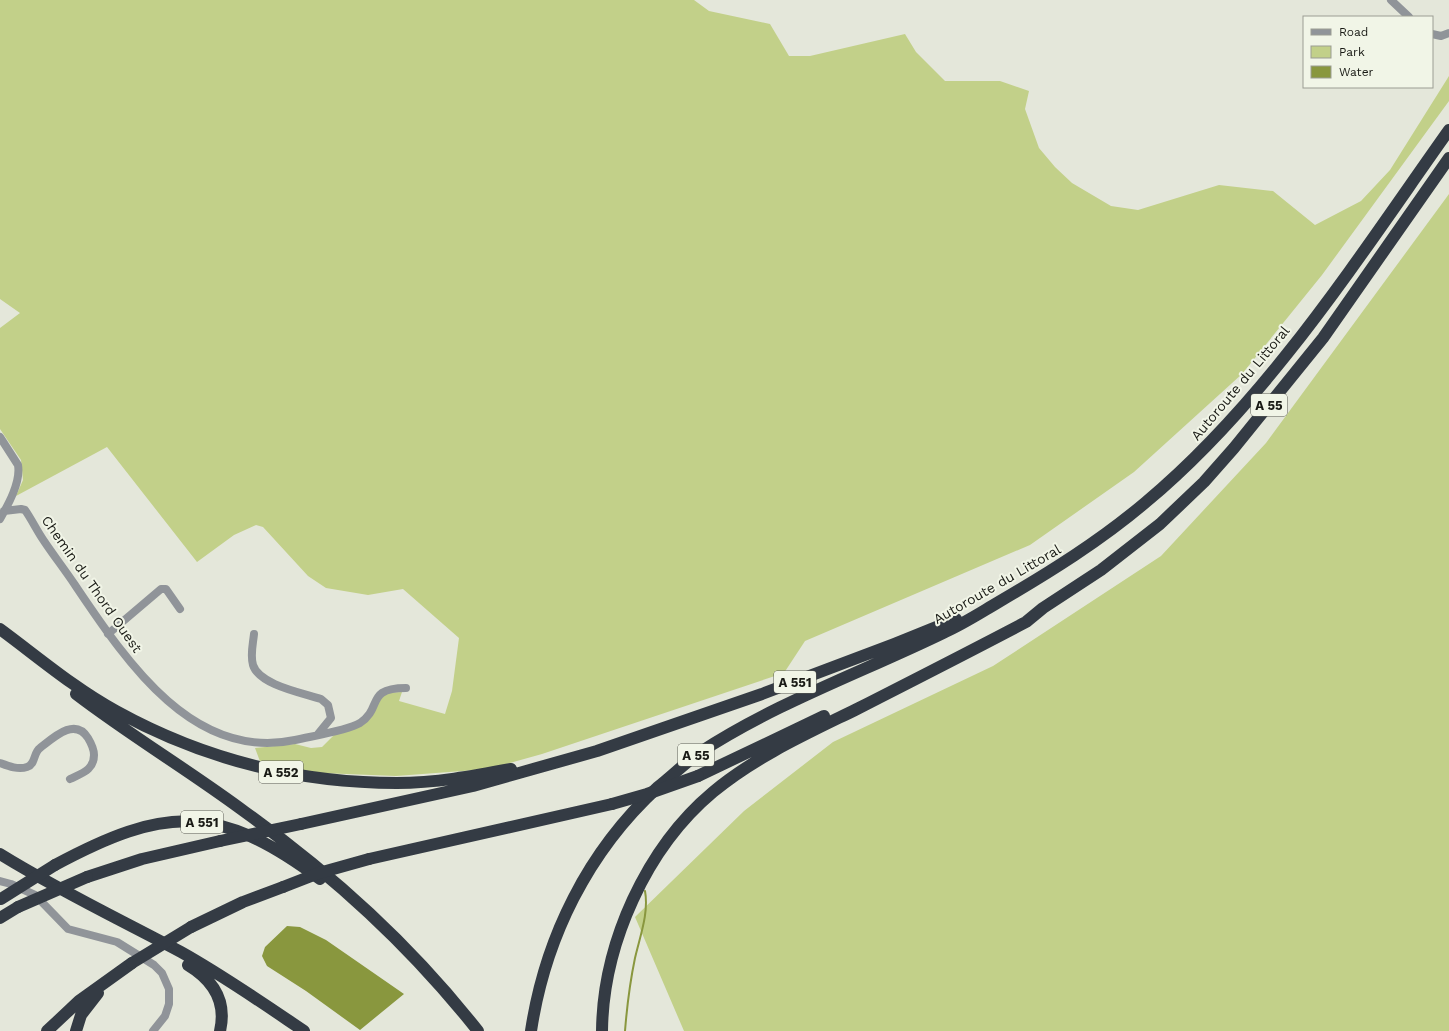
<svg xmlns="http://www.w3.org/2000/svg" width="1449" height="1031" font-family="'Work Sans',sans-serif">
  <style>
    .green { fill: #c2d089 }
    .water { fill: #89973e }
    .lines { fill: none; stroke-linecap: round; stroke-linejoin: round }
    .stream { stroke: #89973e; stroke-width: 2 }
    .street { stroke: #909499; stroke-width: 8 }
    .highway { stroke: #343b44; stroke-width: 12 }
    .highway-bridge { stroke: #343b44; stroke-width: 12 }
    .labels { text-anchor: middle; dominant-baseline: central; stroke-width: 4; stroke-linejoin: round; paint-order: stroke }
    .shield { fill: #f1f5e7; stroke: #5a5c54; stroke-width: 1 }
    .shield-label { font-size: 13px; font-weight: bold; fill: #191a15 }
    .street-label { font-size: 14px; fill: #191a15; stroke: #f1f5e7 }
  </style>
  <rect width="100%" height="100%" fill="#e4e7da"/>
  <path class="green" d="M 0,0 L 694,0 L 709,11 L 770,24 L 789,56 L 810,56 L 905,34 L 916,52 L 945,81 L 1000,81 L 1029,91 L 1025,109 L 1039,148 L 1055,167 L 1072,183 L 1111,206 L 1138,210 L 1219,185 L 1273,191 L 1315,225 L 1361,201 L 1390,170 L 1449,76 L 1449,101 L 1322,275 L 1242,374 L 1134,472 L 1030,545 L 805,641 L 784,673 L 542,754 L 489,769 L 396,776 L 321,773 L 261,764 L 255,748 L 295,744 L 311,748 L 322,747 L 335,734 L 355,728 L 384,693 L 402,692 L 399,701 L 445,714 L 452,691 L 459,638 L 403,589 L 368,595 L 326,588 L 308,576 L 263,527 L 256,525 L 234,535 L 197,562 L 107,447 L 16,496 L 23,480 L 21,460 L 0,429 L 0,328 L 20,313 L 0,299 Z
    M 1449,194 L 1449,1031 L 684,1031 L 635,917 L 744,811 L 833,742 L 993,666 L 1161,556 L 1266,443 Z"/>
  <path class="water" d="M 287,926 L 300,927 L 326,940 L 404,994 L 360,1030 L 306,991 L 267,966 L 262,956 L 265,947 Z"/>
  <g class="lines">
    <path class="stream" d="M 625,1031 C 627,1006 630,982 635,958 C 640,936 649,913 645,891"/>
    <path class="street" d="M 1391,0 L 1409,17
      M 1432,34 L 1441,36 L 1449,33
      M 0,437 L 18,465 C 21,482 8,505 0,519
      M 4,511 L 21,509 L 25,510 C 32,520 37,531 44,541 C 54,556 65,570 75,585 C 125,659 192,762 295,740 C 312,736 346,731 360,723 C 383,708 365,688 406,688
      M 108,634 L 161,589 L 166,589 L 180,609
      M 254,634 C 253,644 250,655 253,665 C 259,685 303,693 321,699 L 328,705 L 331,718 L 318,734
      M 0,763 C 8,766 18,770 27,767 C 36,764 33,753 40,748 C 54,737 75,717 88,738 C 91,743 94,749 94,755 C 94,770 82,773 70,779
      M 0,881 L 11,884 L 35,895 L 68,929 L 117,942 L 154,965 L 162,973 L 169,989 L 169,1004 L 165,1016 L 153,1031"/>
    <path class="highway" d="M 0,629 C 38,657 74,688 116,711 C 203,759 298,783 397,783 C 435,783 474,776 511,769
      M 76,694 C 131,736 190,771 245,812 C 334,876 410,945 478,1031
      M 698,776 L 824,716
      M 301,824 L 473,786 L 597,751 L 762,694 L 894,644 L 956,619
      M 0,854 C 58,890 121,920 181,952 C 224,976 264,1004 304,1031
      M 369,859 L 612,804
      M 55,865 C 165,806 218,803 320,879
      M 87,877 L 142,859 L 220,841
      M 0,918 L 18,907
      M 191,927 L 243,902 L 283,887
      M 188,965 C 213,980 227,1001 220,1031
      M 47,1031 L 79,1001 L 132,963
      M 76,1031 L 81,1015 L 98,993
      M 531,1031 C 545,938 588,851 658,787 C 672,776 685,763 699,753 C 775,703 863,672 945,632 C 963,624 980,613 997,603 C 1050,572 1100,541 1146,502 C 1267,401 1358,258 1449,130
      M 602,1031 C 603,944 646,848 713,792 C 755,757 806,734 855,710 C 912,681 969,652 1026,622 L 1043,608 L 1101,570 L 1160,524 L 1204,482 L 1234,448 L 1323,338 L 1449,158"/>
    <path class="highway-bridge" d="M 612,804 L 647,794 L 698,776
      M 220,841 L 301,824
      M 283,887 L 319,873 L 369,859
      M 1,899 L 55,865
      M 18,907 L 87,877
      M 132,963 L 191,927"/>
  </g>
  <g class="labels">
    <g class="shield">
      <rect x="1251" y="394" width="36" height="22" rx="3"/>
      <rect x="774" y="671" width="42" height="22" rx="3"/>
      <rect x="678" y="744" width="36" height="22" rx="3"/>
      <rect x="259" y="761" width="44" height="22" rx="3"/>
      <rect x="181" y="811" width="42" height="22" rx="3"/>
    </g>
    <g class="shield-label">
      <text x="1269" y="405">A 55</text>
      <text x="795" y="682">A 551</text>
      <text x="696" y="755">A 55</text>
      <text x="281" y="772">A 552</text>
      <text x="202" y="822">A 551</text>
    </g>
    <g class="street-label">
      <text transform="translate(1240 383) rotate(-50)">Autoroute du Littoral</text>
      <text transform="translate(92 584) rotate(55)">Chemin du Thord Ouest</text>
      <text transform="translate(997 584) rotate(-30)">Autoroute du Littoral</text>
    </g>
  </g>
  <rect x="1303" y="16" width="130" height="72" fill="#f1f5e7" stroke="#9b9d93"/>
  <rect x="1311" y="29" width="20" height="6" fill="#909499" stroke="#9b9d93"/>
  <text x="1339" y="36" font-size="12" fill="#191a15">Road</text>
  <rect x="1311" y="46" width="20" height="12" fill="#c2d089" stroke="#9b9d93"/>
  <text x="1339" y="56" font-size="12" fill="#191a15">Park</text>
  <rect x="1311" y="66" width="20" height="12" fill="#89973e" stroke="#9b9d93"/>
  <text x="1339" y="76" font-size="12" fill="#191a15">Water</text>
</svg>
